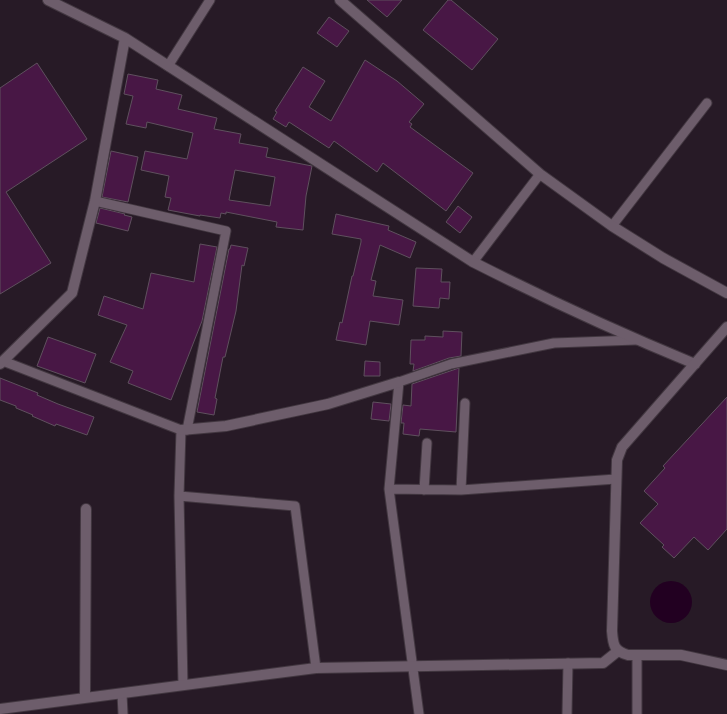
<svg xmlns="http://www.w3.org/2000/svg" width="727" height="714" font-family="'Open Sans',sans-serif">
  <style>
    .water { fill: #220021 }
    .building { fill: #481745; stroke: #5f505e; fill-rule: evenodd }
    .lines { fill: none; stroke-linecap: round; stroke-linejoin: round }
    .lane-casing { stroke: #423740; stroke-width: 11 }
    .street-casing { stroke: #423740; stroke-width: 12 }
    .secondary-casing { stroke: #423740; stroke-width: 12 }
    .lane { stroke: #6d5d6b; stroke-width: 9 }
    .street { stroke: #6d5d6b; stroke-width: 10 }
    .secondary { stroke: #6d5d6b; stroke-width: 10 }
  </style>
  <rect width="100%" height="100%" fill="#271a26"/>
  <path class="water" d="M650 602a21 21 0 1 1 42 0a21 21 0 1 1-42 0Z"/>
  <path class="building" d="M 367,0 L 402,0 L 387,17 Z
    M 448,0 L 451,0 L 498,39 L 472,70 L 423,30 Z
    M 329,17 L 349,31 L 337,47 L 317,33 Z
    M 365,60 L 397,81 L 424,104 L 409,122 L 412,124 L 410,127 L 473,173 L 446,211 L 383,163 L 377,172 L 334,141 L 329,148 L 289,122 L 286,127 L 273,119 L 277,112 L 275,111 L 303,67 L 325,81 L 309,107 L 331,121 Z
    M 37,63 L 87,139 L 6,192 L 51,263 L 0,294 L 0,88 Z
    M 128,74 L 158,80 L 156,89 L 182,95 L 178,109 L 217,118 L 214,129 L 241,134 L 239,143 L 268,148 L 266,157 L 312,166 L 306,196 L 303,230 L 276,227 L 277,222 L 226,212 L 226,214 L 221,213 L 220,218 L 200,215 L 200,216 L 168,210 L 171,198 L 165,197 L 169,176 L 141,170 L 145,151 L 187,159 L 193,133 L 147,122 L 146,128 L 126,124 L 133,96 L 124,94 ZM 235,170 L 275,177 L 270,206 L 229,200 Z
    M 111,151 L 138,157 L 128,202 L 102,197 Z
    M 458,206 L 472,217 L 460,233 L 446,222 Z
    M 100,208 L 125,214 L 124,215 L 132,217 L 128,231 L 96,223 Z
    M 336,214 L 389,226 L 388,230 L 416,242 L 410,258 L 380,245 L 371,280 L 376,281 L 373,296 L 403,300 L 399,325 L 370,321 L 366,345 L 336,340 L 340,322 L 342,323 L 352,276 L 353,276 L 361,242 L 361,239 L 332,234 Z
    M 200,244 L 217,247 L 202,321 L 171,400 L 128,383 L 133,371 L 110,362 L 127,325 L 98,315 L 104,296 L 143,309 L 151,273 L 194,282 Z
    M 231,245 L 248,248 L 244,266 L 242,265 L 236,311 L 225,357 L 223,357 L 215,398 L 217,399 L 214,415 L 197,412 L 229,249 L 230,249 Z
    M 416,268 L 442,269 L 441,282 L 450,282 L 449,299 L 440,298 L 439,308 L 413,306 Z
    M 443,331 L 462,332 L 461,356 L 449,358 L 413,371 L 414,364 L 410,364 L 411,340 L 425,340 L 425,336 L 443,337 Z
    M 48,337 L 96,354 L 85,383 L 37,366 Z
    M 365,361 L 380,362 L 380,376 L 364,376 Z
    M 459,368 L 456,432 L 420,429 L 419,436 L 403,434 L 404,423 L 401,423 L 403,405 L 411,406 L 412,384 Z
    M 0,378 L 38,393 L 37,395 L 58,404 L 94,417 L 87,435 L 56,424 L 55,426 L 32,416 L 33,415 L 16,408 L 16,406 L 0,400 Z
    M 727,397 L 727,529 L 708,550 L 694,537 L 674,558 L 662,547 L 664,545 L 640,523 L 658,504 L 644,491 L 665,468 L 663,466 Z
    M 373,402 L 391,404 L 389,421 L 371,419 Z"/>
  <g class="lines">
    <g class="lane-casing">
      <path id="lane" d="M 168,66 L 210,0
        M 95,201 L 226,231 L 187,430
        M 612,226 L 707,103
        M 473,262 L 540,174
        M 3,361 L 181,430 L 179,496 L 183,685
        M 389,489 L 461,490 L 616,479
        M 424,490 L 427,443
        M 461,490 L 465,403
        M 179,496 L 295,506 L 316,668
        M 637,655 L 637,714
        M 122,694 L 123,714
        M 419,714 L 389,489 L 399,382 L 451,364 L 554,343 L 636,340
        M 567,714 L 568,663"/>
    </g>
    <g class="street-casing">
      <path id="street" d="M 48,0 L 125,38 L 473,262 C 546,299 620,333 695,364
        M 340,0 L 540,174 L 612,226 L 663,258 L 727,293
        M 0,364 L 72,293 L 95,201 L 125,38
        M 181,430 L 226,426 L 328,404 L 399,382
        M 85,697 L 86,509
        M 0,709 L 316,668 L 603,663 L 618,651"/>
    </g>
    <g class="secondary-casing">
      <path id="secondary" d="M 727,327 L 622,447 L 617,460 L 612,631 C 613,645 614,651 628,655 L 681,655 L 727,665"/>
    </g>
    <use href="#lane" class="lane"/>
    <use href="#street" class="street"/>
    <use href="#secondary" class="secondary"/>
  </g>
</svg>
